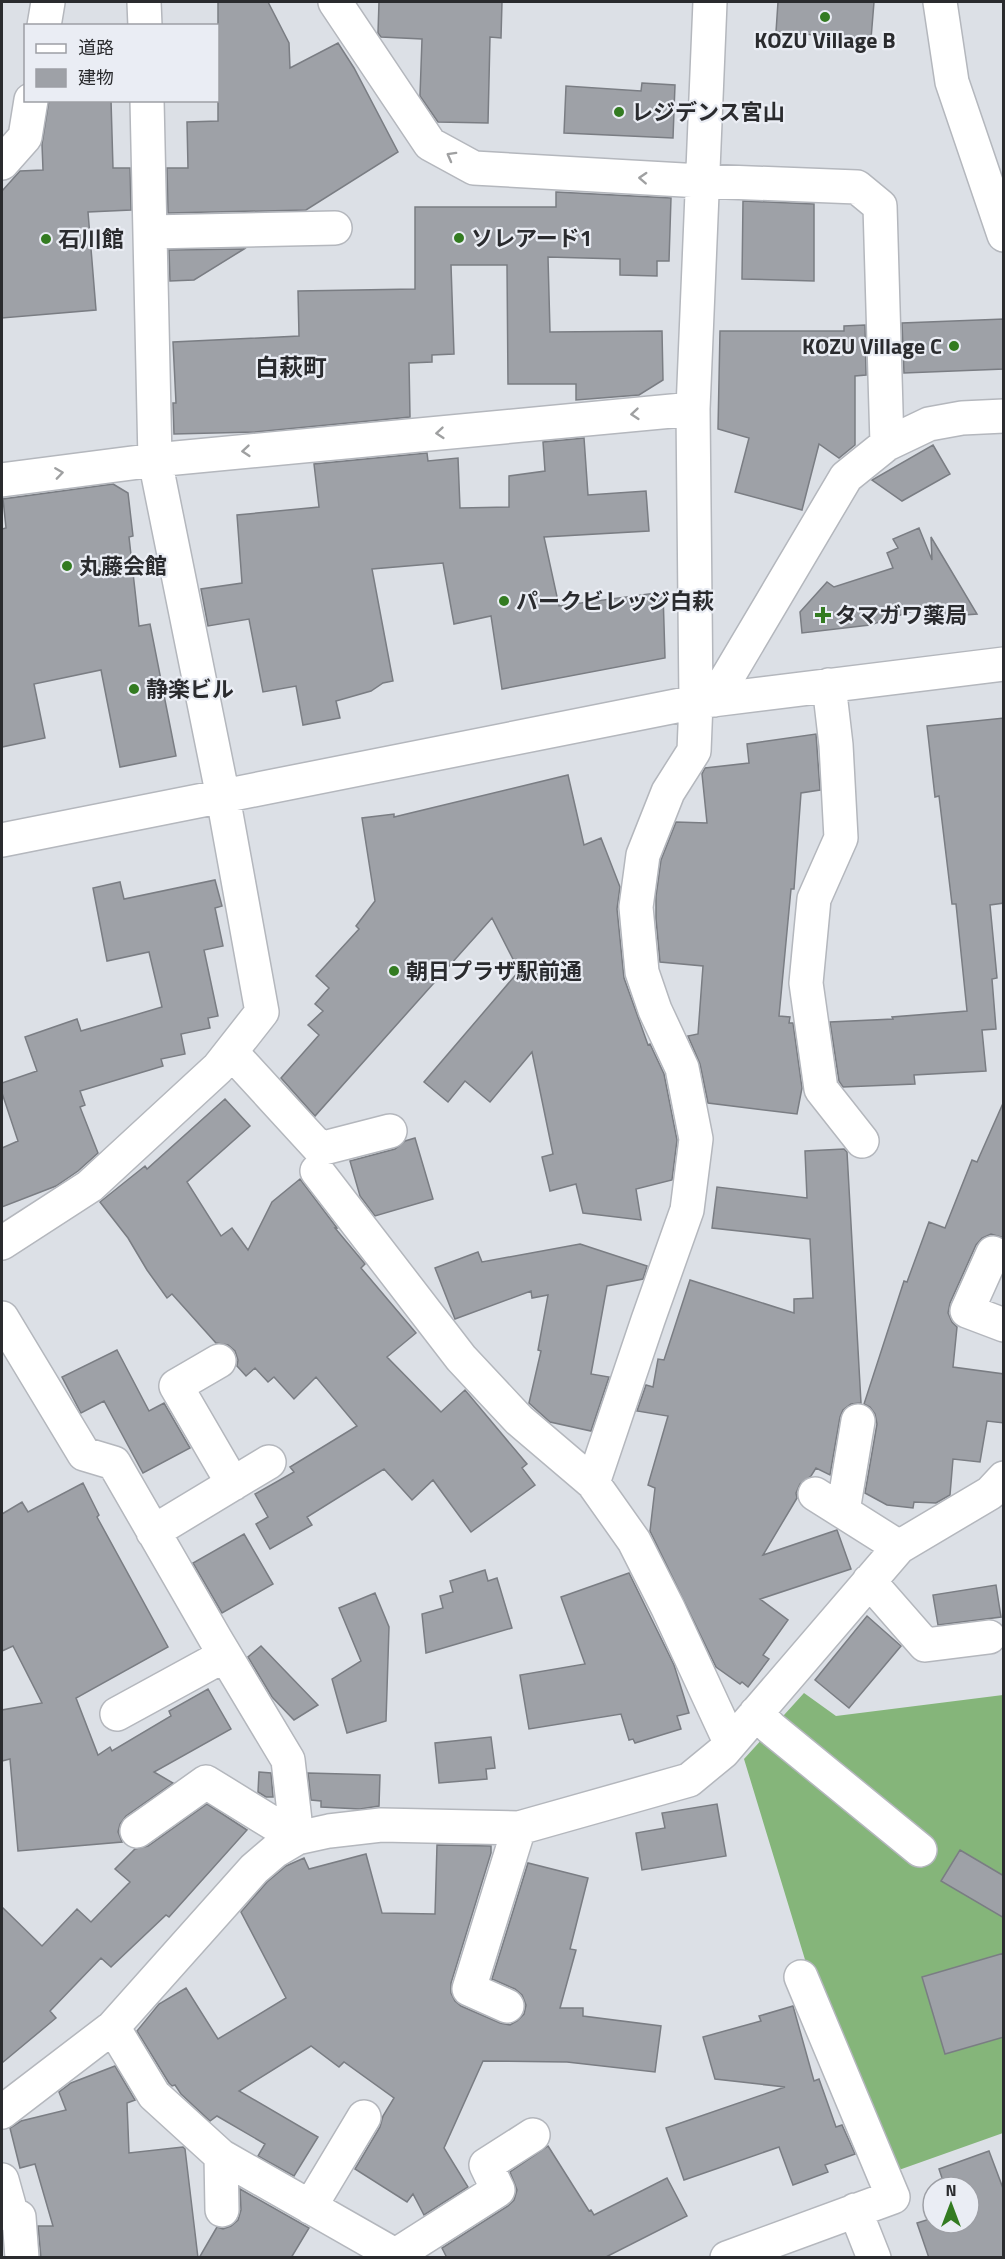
<svg xmlns="http://www.w3.org/2000/svg" width="1005" height="2259" font-family="'Titillium Web','Noto Sans JP',sans-serif">
  <style>
    .forest { fill: #85b57a }
    .building { fill: #9ea1a7; stroke: #7a7d83; stroke-width: 1.5 }
    .lines { fill: none; stroke-linecap: round; stroke-linejoin: round }
    .minor-casing { stroke: #b4b7bd; stroke-width: 36 }
    .minor { stroke: #fff; stroke-width: 33 }
    .oneway { stroke: #9fa0a1 }
    .poi-dot { fill: #337b21; stroke: #eaedf4; stroke-width: 2 }
    .labels { text-anchor: middle; dominant-baseline: central; stroke-width: 4.5; stroke-linejoin: round; paint-order: stroke }
    .poi-label { font-size: 22px; font-weight: bold; fill: #2a2b2e; stroke: #eaedf4; text-anchor: start }
    .neighbourhood-label { font-size: 24px; font-weight: bold; fill: #2a2b2e; stroke: #eaedf4 }
  </style>
  <rect width="100%" height="100%" fill="#dce0e6"/>
  <path class="forest" d="M 804,1693 L 836,1716 L 1003,1695 L 1003,2133 L 896,2171 L 810,1976 L 744,1759 Z"/>
  <path class="building" d="M 218,2 L 268,2 L 289,43 L 290,68 L 338,43 L 354,68 L 398,152 L 306,210 L 168,213 L 167,168 L 188,168 L 187,122 L 218,121 Z
    M 379,2 L 502,2 L 501,38 L 490,37 L 488,123 L 438,122 L 420,96 L 422,39 L 381,37 L 378,33 Z
    M 778,2 L 874,2 L 871,39 L 776,32 Z
    M 642,83 L 675,85 L 673,138 L 564,133 L 566,86 L 641,91 Z
    M 49,100 L 111,100 L 113,168 L 130,168 L 131,210 L 88,212 L 96,310 L 2,318 L 2,191 L 20,171 L 43,170 L 42,144 Z
    M 556,192 L 671,198 L 669,261 L 657,261 L 657,276 L 620,275 L 620,259 L 548,257 L 550,332 L 662,331 L 663,380 L 639,395 L 576,400 L 576,384 L 508,384 L 507,265 L 451,265 L 454,354 L 432,355 L 432,362 L 409,363 L 410,417 L 255,432 L 174,434 L 173,403 L 176,403 L 173,342 L 299,336 L 298,291 L 415,289 L 415,207 L 556,207 Z
    M 743,201 L 814,204 L 814,281 L 742,279 Z
    M 244,249 L 194,280 L 170,281 L 169,250 Z
    M 1004,319 L 1004,369 L 904,373 L 902,323 Z
    M 865,325 L 866,375 L 855,376 L 855,445 L 839,458 L 819,444 L 802,510 L 735,492 L 749,438 L 718,429 L 720,331 L 844,331 L 844,326 Z
    M 584,438 L 588,495 L 646,491 L 649,531 L 544,537 L 559,606 L 663,592 L 665,658 L 502,689 L 491,616 L 454,624 L 443,563 L 372,569 L 393,681 L 383,683 L 371,691 L 336,701 L 340,718 L 303,725 L 296,686 L 263,692 L 249,619 L 208,626 L 201,589 L 242,583 L 237,515 L 319,507 L 314,464 L 427,453 L 428,461 L 458,458 L 460,508 L 509,507 L 509,476 L 545,471 L 543,442 Z
    M 933,445 L 950,474 L 902,501 L 872,480 Z
    M 113,484 L 128,493 L 133,536 L 129,537 L 139,626 L 150,624 L 176,756 L 120,767 L 101,670 L 34,684 L 45,738 L 2,747 L 2,529 L 6,528 L 3,499 Z
    M 919,528 L 932,560 L 931,537 L 977,614 L 936,617 L 936,615 L 930,617 L 925,607 L 870,625 L 802,633 L 800,612 L 827,582 L 834,587 L 893,568 L 887,553 L 898,548 L 893,539 Z
    M 1004,718 L 1004,903 L 990,905 L 997,978 L 992,979 L 996,1029 L 982,1030 L 986,1071 L 914,1075 L 915,1084 L 843,1087 L 839,1081 L 830,1022 L 893,1019 L 892,1017 L 967,1011 L 956,904 L 952,904 L 939,796 L 935,797 L 927,726 Z
    M 816,734 L 820,790 L 801,793 L 794,889 L 791,889 L 779,1016 L 790,1017 L 789,1023 L 793,1023 L 802,1088 L 797,1114 L 708,1103 L 700,1064 L 688,1036 L 698,1034 L 703,966 L 660,962 L 656,919 L 656,896 L 661,860 L 676,822 L 707,823 L 702,774 L 705,768 L 749,763 L 747,744 Z
    M 568,775 L 584,845 L 601,838 L 620,887 L 617,909 L 624,978 L 648,1045 L 650,1044 L 664,1074 L 677,1140 L 672,1180 L 636,1189 L 641,1220 L 583,1213 L 576,1184 L 550,1191 L 542,1157 L 553,1154 L 532,1052 L 490,1102 L 465,1081 L 448,1102 L 424,1082 L 519,971 L 492,918 L 315,1116 L 281,1078 L 319,1035 L 308,1025 L 323,1011 L 315,1004 L 329,988 L 316,976 L 359,929 L 356,926 L 375,901 L 362,818 L 394,814 L 394,817 Z
    M 215,880 L 222,906 L 215,908 L 223,946 L 204,950 L 218,1016 L 208,1018 L 210,1028 L 181,1034 L 185,1054 L 161,1059 L 163,1066 L 80,1091 L 85,1105 L 80,1107 L 98,1153 L 78,1171 L 56,1186 L 2,1207 L 2,1148 L 18,1141 L 2,1093 L 2,1083 L 37,1071 L 25,1037 L 77,1019 L 81,1031 L 162,1007 L 149,952 L 107,961 L 93,888 L 120,882 L 124,899 Z
    M 225,1099 L 250,1126 L 187,1182 L 221,1236 L 232,1228 L 248,1250 L 272,1202 L 300,1179 L 337,1228 L 335,1228 L 365,1264 L 361,1268 L 416,1333 L 387,1357 L 441,1412 L 465,1390 L 527,1464 L 522,1468 L 535,1485 L 471,1532 L 433,1480 L 412,1500 L 384,1469 L 307,1517 L 312,1525 L 270,1549 L 256,1524 L 268,1517 L 255,1494 L 294,1472 L 290,1467 L 357,1426 L 316,1377 L 294,1399 L 274,1377 L 268,1382 L 255,1368 L 246,1376 L 237,1366 L 238,1360 L 235,1351 L 228,1345 L 216,1343 L 172,1294 L 167,1298 L 147,1270 L 128,1238 L 100,1202 L 145,1166 L 147,1169 Z
    M 1004,1101 L 1004,1238 L 991,1234 L 982,1238 L 976,1245 L 950,1303 L 948,1313 L 952,1322 L 957,1327 L 953,1367 L 1004,1374 L 1004,1423 L 987,1421 L 980,1462 L 953,1459 L 950,1495 L 936,1503 L 914,1502 L 913,1508 L 887,1505 L 865,1493 L 877,1424 L 875,1414 L 870,1407 L 864,1404 L 904,1281 L 907,1282 L 929,1222 L 945,1228 L 972,1160 L 977,1162 Z
    M 415,1138 L 433,1199 L 375,1216 L 360,1196 L 350,1161 L 395,1149 L 405,1141 Z
    M 844,1149 L 847,1152 L 861,1403 L 851,1404 L 843,1410 L 840,1417 L 830,1475 L 816,1468 L 811,1476 L 800,1484 L 796,1493 L 797,1498 L 763,1555 L 837,1530 L 851,1569 L 760,1599 L 788,1620 L 763,1655 L 769,1659 L 748,1687 L 742,1682 L 740,1684 L 716,1667 L 650,1531 L 655,1488 L 648,1485 L 668,1416 L 637,1411 L 646,1385 L 653,1387 L 658,1359 L 664,1360 L 690,1280 L 794,1313 L 794,1299 L 813,1298 L 810,1239 L 712,1228 L 717,1187 L 807,1198 L 805,1151 Z
    M 580,1244 L 647,1266 L 643,1279 L 607,1286 L 591,1374 L 609,1377 L 591,1431 L 550,1422 L 529,1403 L 541,1351 L 538,1350 L 548,1295 L 532,1298 L 531,1291 L 455,1319 L 435,1268 L 478,1252 L 482,1262 Z
    M 117,1350 L 149,1411 L 164,1403 L 190,1448 L 143,1473 L 104,1401 L 81,1413 L 62,1377 Z
    M 83,1483 L 99,1515 L 97,1517 L 168,1647 L 76,1698 L 98,1755 L 110,1747 L 112,1751 L 171,1716 L 169,1711 L 208,1689 L 231,1729 L 154,1772 L 173,1783 L 126,1816 L 120,1824 L 118,1832 L 122,1842 L 18,1851 L 10,1759 L 2,1761 L 2,1710 L 42,1703 L 13,1646 L 2,1651 L 2,1514 L 22,1502 L 28,1512 Z
    M 244,1534 L 273,1584 L 222,1613 L 193,1563 Z
    M 485,1570 L 488,1581 L 497,1578 L 512,1628 L 426,1653 L 422,1614 L 443,1608 L 440,1596 L 453,1592 L 450,1581 Z
    M 629,1573 L 674,1665 L 689,1713 L 677,1716 L 681,1729 L 635,1743 L 633,1739 L 629,1740 L 621,1714 L 529,1729 L 520,1675 L 585,1664 L 561,1597 Z
    M 996,1585 L 1001,1617 L 938,1625 L 933,1595 Z
    M 375,1593 L 389,1627 L 386,1721 L 347,1733 L 332,1679 L 361,1661 L 339,1608 Z
    M 867,1616 L 901,1646 L 849,1708 L 815,1680 Z
    M 261,1646 L 318,1705 L 294,1720 L 272,1697 L 248,1657 Z
    M 491,1737 L 495,1768 L 486,1769 L 487,1779 L 439,1783 L 435,1743 Z
    M 259,1772 L 271,1773 L 273,1797 L 266,1797 L 258,1792 Z
    M 308,1773 L 380,1775 L 379,1806 L 360,1809 L 321,1807 L 321,1801 L 311,1800 Z
    M 207,1804 L 247,1830 L 169,1917 L 166,1915 L 111,1967 L 101,1958 L 50,2011 L 56,2018 L 2,2063 L 2,1907 L 42,1946 L 77,1909 L 91,1922 L 130,1882 L 115,1869 L 135,1849 L 148,1846 Z
    M 717,1804 L 726,1856 L 642,1870 L 636,1833 L 665,1828 L 662,1813 Z
    M 437,1845 L 491,1846 L 491,1853 L 451,1983 L 451,1993 L 455,2001 L 461,2006 L 500,2023 L 510,2025 L 517,2021 L 524,2014 L 526,2005 L 522,1995 L 515,1989 L 492,1979 L 528,1863 L 588,1878 L 570,1949 L 576,1950 L 560,2008 L 583,2008 L 583,2016 L 661,2026 L 655,2072 L 567,2062 L 483,2061 L 444,2148 L 468,2187 L 424,2215 L 413,2194 L 407,2202 L 355,2169 L 380,2127 L 383,2116 L 394,2098 L 344,2062 L 339,2067 L 311,2046 L 239,2091 L 318,2137 L 294,2176 L 258,2156 L 265,2144 L 217,2116 L 210,2121 L 181,2094 L 175,2085 L 172,2086 L 169,2083 L 137,2031 L 159,2004 L 186,1988 L 218,2039 L 286,1998 L 241,1912 L 267,1882 L 286,1866 L 304,1858 L 309,1869 L 366,1854 L 382,1913 L 435,1914 Z
    M 960,1850 L 1004,1876 L 1004,1918 L 941,1881 Z
    M 1004,1953 L 1004,2037 L 945,2054 L 922,1977 Z
    M 793,2006 L 814,2081 L 819,2079 L 836,2127 L 842,2125 L 855,2154 L 825,2165 L 828,2172 L 793,2185 L 779,2147 L 684,2180 L 666,2128 L 785,2087 L 715,2079 L 703,2037 L 761,2021 L 759,2016 Z
    M 115,2066 L 135,2100 L 127,2103 L 129,2153 L 183,2147 L 185,2149 L 198,2258 L 41,2258 L 38,2226 L 53,2226 L 35,2164 L 20,2168 L 10,2128 L 21,2121 L 66,2110 L 59,2092 L 71,2083 Z
    M 548,2146 L 589,2211 L 591,2210 L 594,2215 L 667,2178 L 687,2216 L 604,2258 L 447,2258 L 442,2248 L 508,2206 L 514,2200 L 517,2190 L 510,2172 Z
    M 989,2151 L 1004,2191 L 1004,2258 L 929,2258 L 917,2223 L 933,2218 L 933,2223 L 969,2223 L 969,2187 L 945,2187 L 939,2169 Z
    M 240,2189 L 309,2228 L 291,2258 L 199,2258 L 217,2227 L 223,2229 L 231,2226 L 238,2220 L 241,2210 Z"/>
  <g class="lines">
    <g class="minor-casing">
      <path id="minor" d="M 144,2 L 145,26
        M 335,2 L 430,144 L 474,168 L 701,181 L 857,187 L 880,206 L 887,444
        M 940,2 L 952,82 L 1004,235
        M 44,26 L 48,2
        M 2,163 L 25,137 L 31,100
        M 150,232 L 335,228
        M 2,480 L 155,460 L 693,409
        M 829,685 L 836,745 L 841,838 L 814,899 L 806,983 L 821,1089 L 862,1141
        M 714,700 L 846,477 L 887,444 L 929,424 L 962,418 L 1004,416
        M 2,840 L 696,702 L 1004,664
        M 232,1053 L 320,1149 L 390,1131
        M 317,1171 L 461,1358 L 519,1420 L 593,1483 L 634,1541 L 668,1608 L 730,1742
        M 2,1243 L 90,1186 L 218,1068 L 262,1012 L 223,797 L 155,460 L 147,100
        M 993,1253 L 967,1311 L 1004,1325
        M 2,1318 L 84,1454 L 114,1463 L 216,1640 L 288,1760 L 297,1838
        M 219,1361 L 176,1386 L 233,1484
        M 593,1483 L 648,1320 L 687,1210 L 696,1139 L 682,1068 L 655,1010 L 642,972 L 636,907 L 643,855 L 668,792 L 694,751 L 696,702 L 693,409 L 710,2
        M 815,1494 L 899,1547
        M 843,1511 L 858,1421
        M 153,1532 L 269,1462
        M 869,1581 L 925,1645 L 989,1637
        M 756,1713 L 771,1728 L 920,1850
        M 117,1714 L 225,1655
        M 137,1831 L 206,1782 L 297,1838
        M 507,2006 L 469,1989 L 519,1828
        M 113,2027 L 154,2095 L 221,2156 L 400,2258
        M 2,2112 L 113,2027 L 254,1869 L 275,1851 L 297,1838 L 329,1831 L 381,1825 L 519,1828 L 689,1780 L 723,1752 L 899,1547 L 990,1493 L 1004,1478
        M 221,2156 L 222,2210
        M 2,2180 L 12,2216 L 19,2217 L 22,2258
        M 310,2207 L 364,2117
        M 855,2210 L 874,2258
        M 396,2255 L 498,2190 L 486,2165 L 533,2135
        M 727,2258 L 893,2197 L 801,1977"/>
    </g>
    <use href="#minor" class="minor"/>
  </g>
  <defs><path id="oneway-chevron" d="M-2-3.5L2.5 0L-2 3.5" fill="none" stroke-width="1.6" stroke-linecap="round" stroke-linejoin="round" transform="scale(1.5)"/></defs>
  <g class="oneway">
    <use href="#oneway-chevron" transform="translate(451 156) rotate(-151)"/>
    <use href="#oneway-chevron" transform="translate(643 178) rotate(-177)"/>
    <use href="#oneway-chevron" transform="translate(635 414) rotate(175)"/>
    <use href="#oneway-chevron" transform="translate(440 433) rotate(175)"/>
    <use href="#oneway-chevron" transform="translate(246 451) rotate(175)"/>
    <use href="#oneway-chevron" transform="translate(59 473) rotate(-8)"/>
  </g>
  <g class="poi-dot">
    <circle cx="825" cy="17" r="6"/>
    <circle cx="619" cy="112" r="6"/>
    <circle cx="459" cy="238" r="6"/>
    <circle cx="46" cy="239" r="6"/>
    <circle cx="954" cy="346" r="6"/>
    <circle cx="67" cy="566" r="6"/>
    <circle cx="504" cy="601" r="6"/>
    <path d="M820 606h6v6h6v6h-6v6h-6v-6h-6v-6h6z"/>
    <circle cx="134" cy="689" r="6"/>
    <circle cx="394" cy="971" r="6"/>
  </g>
  <g class="labels">
    <g class="poi-label">
      <text x="825" y="40" text-anchor="middle">KOZU Village B</text>
      <text x="631" y="112">レジデンス宮山</text>
      <text x="471" y="238">ソレアード1</text>
      <text x="58" y="239">石川館</text>
      <text x="942" y="346" text-anchor="end">KOZU Village C</text>
      <text x="79" y="566">丸藤会館</text>
      <text x="516" y="601">パークビレッジ白萩</text>
      <text x="835" y="615">タマガワ薬局</text>
      <text x="146" y="689">静楽ビル</text>
      <text x="406" y="971">朝日プラザ駅前通</text>
    </g>
    <g class="neighbourhood-label">
      <text x="291" y="367">白萩町</text>
    </g>
  </g>
  <rect width="1005" height="2259" fill="none" stroke="#2a2b2e" stroke-width="6"/>
  <rect x="24" y="24" width="195" height="78" fill="#eaedf4" stroke="#9d9fa5" stroke-width="1.5"/>
  <rect x="36" y="44" width="30" height="9" fill="#ffffff" stroke="#9d9fa5" stroke-width="1.5"/>
  <text x="78" y="54" font-size="18" fill="#2a2b2e">道路</text>
  <rect x="36" y="69" width="30" height="18" fill="#9ea1a7" stroke="#9d9fa5" stroke-width="1.5"/>
  <text x="78" y="84" font-size="18" fill="#2a2b2e">建物</text>
  <g transform="translate(951 2205)"><circle r="28" fill="#eaedf4" stroke="#9d9fa5" stroke-width="1.5"/>
  <path d="M0-4.5L10 22L0 15L-10 22Z" fill="#337b21"/>
  <text y="-9" font-size="16" font-weight="bold" text-anchor="middle" fill="#2a2b2e">N</text>
  </g>
</svg>
